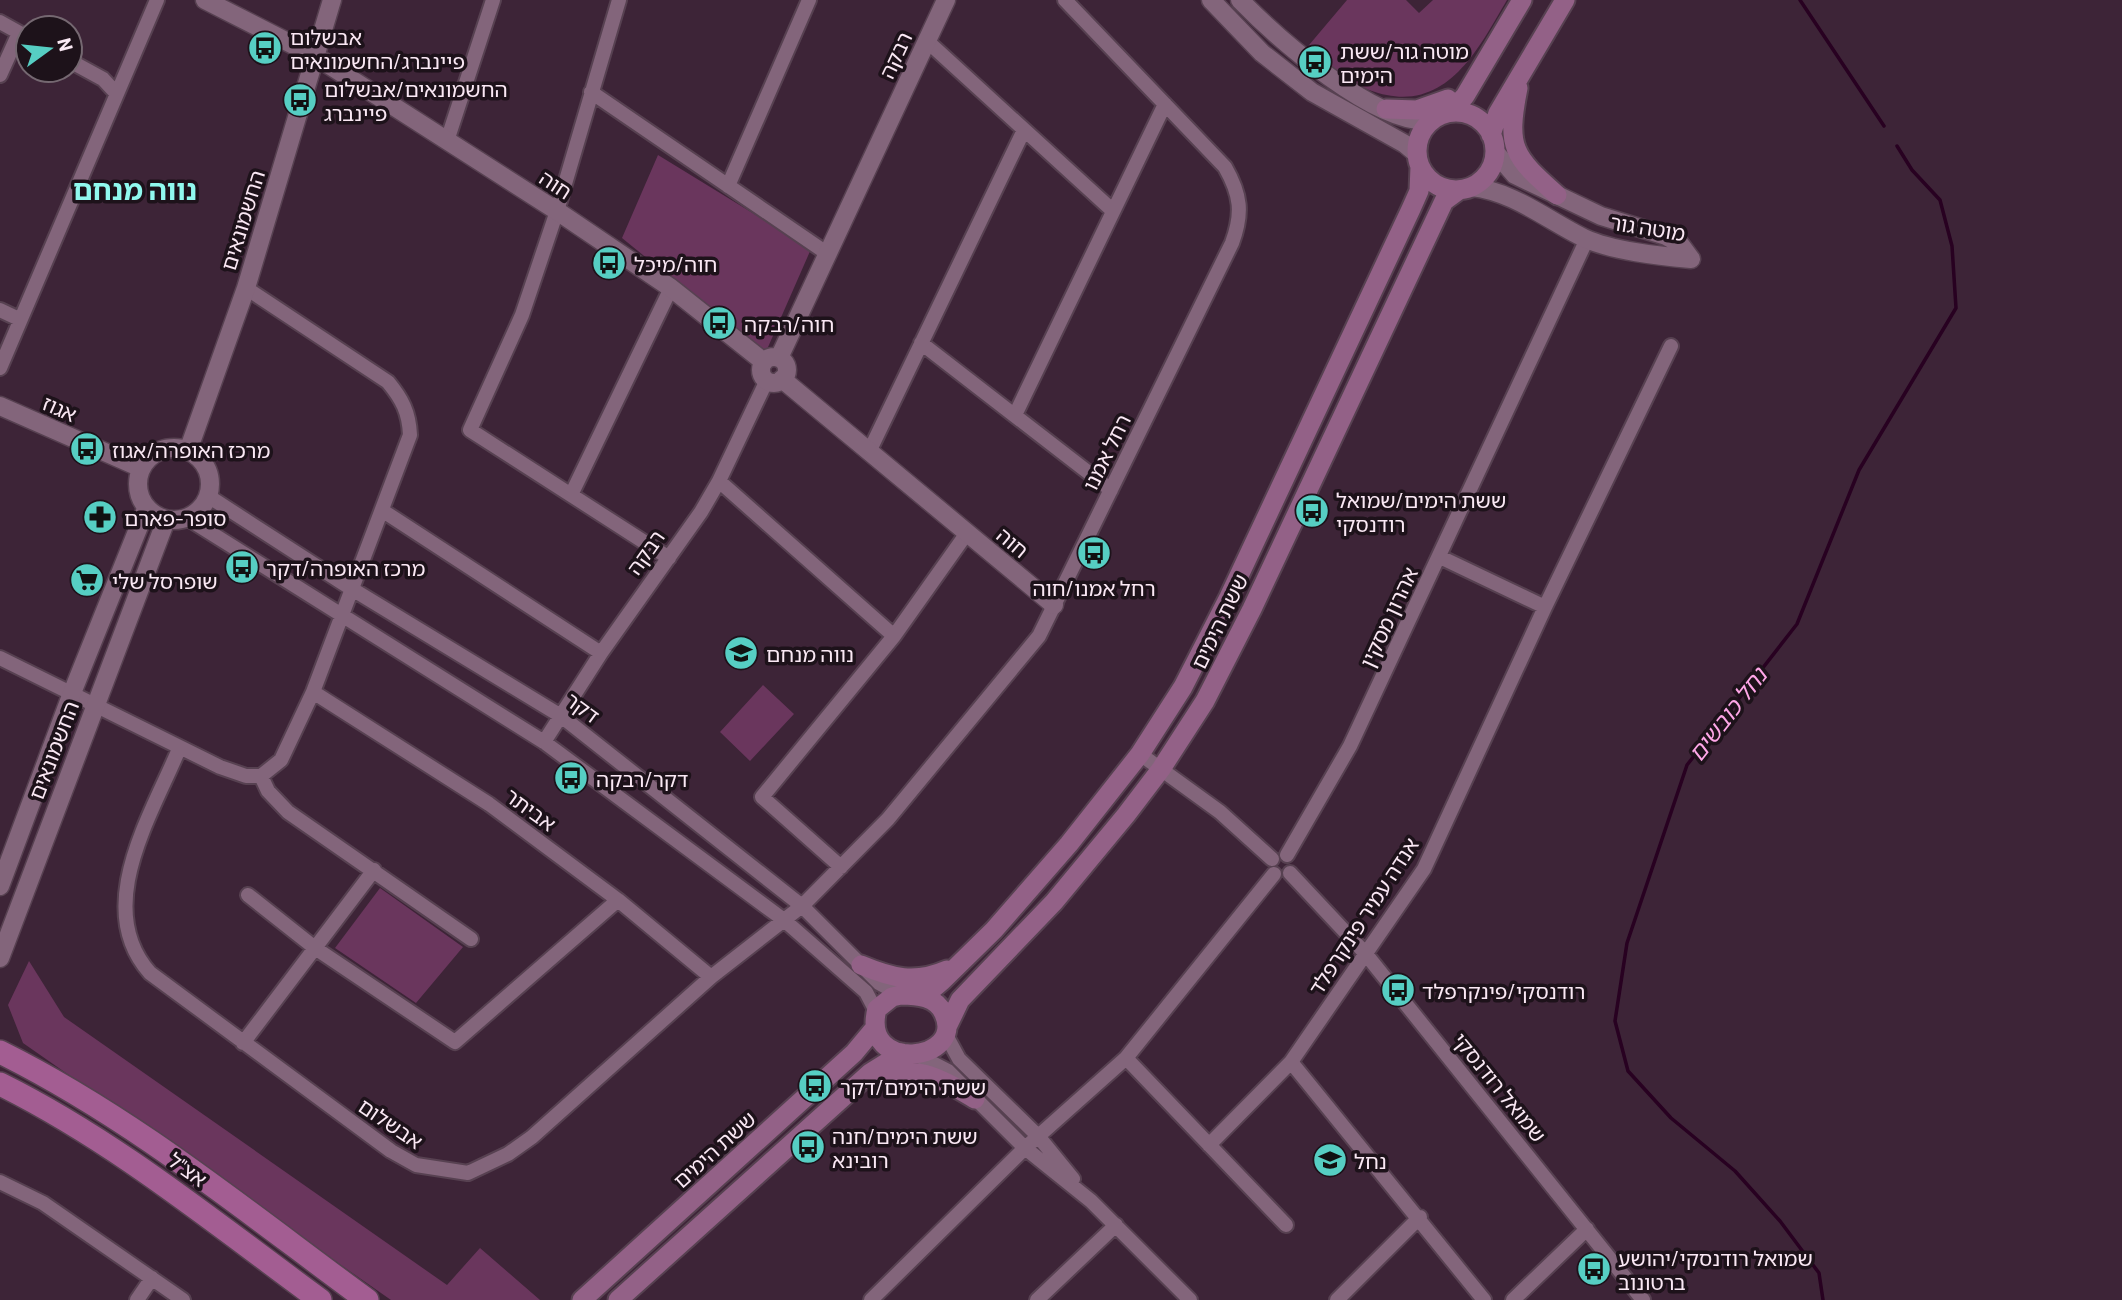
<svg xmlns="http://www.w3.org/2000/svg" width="2122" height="1300" font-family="Barlow,'Noto Sans Hebrew',sans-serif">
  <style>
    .green { fill: #6a365d }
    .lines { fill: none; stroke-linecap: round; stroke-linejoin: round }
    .stream { stroke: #280121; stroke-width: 3.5 }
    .minor-casing { stroke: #574151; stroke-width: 18 }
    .tertiary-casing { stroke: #574151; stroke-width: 21 }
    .secondary-casing { stroke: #574151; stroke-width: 23 }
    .primary-casing { stroke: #574151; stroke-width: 26 }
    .minor { stroke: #83657b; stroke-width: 14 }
    .tertiary { stroke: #83657b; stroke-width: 18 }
    .secondary { stroke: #936187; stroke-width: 19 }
    .primary { stroke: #a35d92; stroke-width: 23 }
    .labels { text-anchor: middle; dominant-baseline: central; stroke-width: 7; stroke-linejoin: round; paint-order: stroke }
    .poi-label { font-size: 21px; fill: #fae8f4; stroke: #1d121a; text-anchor: start }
    .street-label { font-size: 21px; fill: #fae8f4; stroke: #1d121a }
    .water-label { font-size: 23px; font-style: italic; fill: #fea6e7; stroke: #1d121a }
    .district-label { font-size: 28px; font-weight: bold; fill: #90f9ee; stroke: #1d121a }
  </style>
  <rect width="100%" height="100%" fill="#3d2437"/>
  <path class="green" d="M 1347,0 L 1406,0 L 1419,13 L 1433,0 L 1507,0 C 1476,53 1444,118 1369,90 C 1347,82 1325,64 1304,51 Z
    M 658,155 L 811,249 L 765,354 L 622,238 Z
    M 763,685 L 794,714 L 750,761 L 720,732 Z
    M 380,888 L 463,947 L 416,1003 L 335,948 Z
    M 29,961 L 64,1017 L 447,1285 L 480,1248 L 540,1300 L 391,1300 L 23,1043 L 8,1005 Z"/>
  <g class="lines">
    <path class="stream" d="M 1800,0 L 1884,126
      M 1823,1300 L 1819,1273 L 1780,1221 L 1735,1171 L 1671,1118 L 1628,1071 L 1615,1021 L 1627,943 L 1687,765 L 1797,624 L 1859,470 L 1956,308 L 1952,246 L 1940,200 L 1912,170 L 1897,146"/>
    <g class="minor-casing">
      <path id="minor" d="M 619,0 L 557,211 L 522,315 L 470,430 L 669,558
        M 0,22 L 27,37
        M 927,41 L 1112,210
        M 70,61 L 103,79 L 116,93
        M 0,75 L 19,33
        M 591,92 L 828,254
        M 447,141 L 493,0
        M 728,186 L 809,0
        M 246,288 L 388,382 C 402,399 409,412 410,435 L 313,692 L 281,760 L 261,776
        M 0,310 L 19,319
        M 921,343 L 1111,490
        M 0,368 L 157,0
        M 1015,415 L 1165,104
        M 869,452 L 1024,130
        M 719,481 L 894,636
        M 571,495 L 671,288
        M 208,496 L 352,589 L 561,716 L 802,906 L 879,983 L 901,995
        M 383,511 L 601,653
        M 187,518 L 544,742 L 784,920 L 866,992 L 877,1013
        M 1440,557 L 1545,607
        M 0,658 L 220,767 L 246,776 L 261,776 L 268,791 L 288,812 L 471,939
        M 313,692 L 489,804 L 618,900 L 711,977
        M 544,742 L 601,653 L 701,512 L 719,481 L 767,380
        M 179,749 C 151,816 92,908 150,973 L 391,1151 L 416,1165 L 468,1173 L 508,1154 L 532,1137 L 711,977 L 802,906 L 888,819 L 1039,636 L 1232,243 C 1243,213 1241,195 1225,167 L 1065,0
        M 1140,754 L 1220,812 L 1272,859
        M 1287,855 L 1350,746 L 1587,239
        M 841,867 L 762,797 L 894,636 L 967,533
        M 1290,873 L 1365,953 L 1643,1300
        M 248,895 L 315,948 L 455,1042 L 618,900
        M 946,1035 L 959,1059 L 1038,1136 L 1073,1179
        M 243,1043 L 374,870
        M 913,1053 L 948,1071 L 1025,1148 L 1091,1201 L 1190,1300
        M 1126,1058 L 1286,1225
        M 1291,1062 L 1484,1300
        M 1209,1145 L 1291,1062 L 1424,869 L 1545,607 L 1671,346
        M 0,1182 L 43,1203 L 183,1300
        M 137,1300 L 152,1278
        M 871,1300 L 1025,1148 L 1126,1058 L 1274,874
        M 1037,1300 L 1116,1225
        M 1337,1300 L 1420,1217
        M 1513,1300 L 1587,1229"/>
    </g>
    <g class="tertiary-casing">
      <path id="tertiary" d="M 205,0 L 315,56 L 557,211 L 671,288 L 764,362
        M 1211,0 L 1262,53 L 1312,92 L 1405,144 L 1417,154
        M 1240,0 C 1276,37 1378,128 1432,120
        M 1495,152 L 1515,175 L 1601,216 L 1666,236 L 1680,244 L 1691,259
        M 1471,187 C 1513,191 1547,220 1584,238 C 1612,251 1660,256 1691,259
        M761 370a13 13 0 1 1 26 0a13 13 0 1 1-26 0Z
        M 779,358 L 946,0
        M 782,379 L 1054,605
        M 0,406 L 141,468
        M138 484a36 36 0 1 1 72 0a36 36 0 1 1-72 0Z
        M 188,451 L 246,288 L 332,0
        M 0,886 L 72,693 L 146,509
        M 0,958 L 166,520"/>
    </g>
    <g class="secondary-casing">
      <path id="secondary" d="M 1518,88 C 1506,148 1513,156 1557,195
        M 1386,109 L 1417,110 L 1448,99
        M 1450,112 L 1465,96 L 1522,0
        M1417 151a39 39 0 1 1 78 0a39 39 0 1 1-78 0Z
        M 1491,135 L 1498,113 L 1565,0
        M 861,965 C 892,978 915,984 947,970
        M 901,995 C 918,995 937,997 944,1014 C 966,1062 860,1074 877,1009 L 892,997 Z
        M 915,995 L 929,992 L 942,981 L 994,930 L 1069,844 L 1140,754 L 1183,687 L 1229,597 L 1411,209 L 1419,191 L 1420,167
        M 947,1027 L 960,1000 L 1054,902 L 1126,815 L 1161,769 L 1205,701 L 1252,609 L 1444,201 L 1459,190
        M 875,1078 C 915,1062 941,1079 975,1099
        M 582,1300 L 854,1053 L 874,1029
        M 618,1300 L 870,1073 L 902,1053"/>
    </g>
    <g class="primary-casing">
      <path id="primary" d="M 0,1052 C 133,1118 248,1213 367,1300
        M 0,1084 C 115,1141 216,1224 320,1300"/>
    </g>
    <use href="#minor" class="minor"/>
    <use href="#tertiary" class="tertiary"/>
    <use href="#secondary" class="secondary"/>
    <use href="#primary" class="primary"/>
  </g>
  <defs>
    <g id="bus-disc" transform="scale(1.75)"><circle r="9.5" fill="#56cec3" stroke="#1d121a"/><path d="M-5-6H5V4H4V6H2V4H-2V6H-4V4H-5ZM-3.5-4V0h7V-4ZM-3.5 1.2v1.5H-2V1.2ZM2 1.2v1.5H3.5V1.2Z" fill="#111"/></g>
    <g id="pharmacy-disc" transform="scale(1.75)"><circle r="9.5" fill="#56cec3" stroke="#1d121a"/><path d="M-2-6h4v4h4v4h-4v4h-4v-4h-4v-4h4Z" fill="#111"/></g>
    <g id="supermarket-disc" transform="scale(1.75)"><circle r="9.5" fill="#56cec3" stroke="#1d121a"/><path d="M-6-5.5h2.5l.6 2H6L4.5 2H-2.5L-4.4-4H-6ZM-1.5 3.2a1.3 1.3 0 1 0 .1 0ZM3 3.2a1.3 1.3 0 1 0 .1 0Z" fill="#111"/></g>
    <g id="school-disc" transform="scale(1.75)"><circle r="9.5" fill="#56cec3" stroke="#1d121a"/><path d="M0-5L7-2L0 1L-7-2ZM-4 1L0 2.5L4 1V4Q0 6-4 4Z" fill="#111"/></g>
  </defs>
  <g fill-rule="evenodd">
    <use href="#bus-disc" x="265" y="48"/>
    <use href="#bus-disc" x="1315" y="62"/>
    <use href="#bus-disc" x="300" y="100"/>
    <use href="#bus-disc" x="609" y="263"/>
    <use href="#bus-disc" x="719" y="323"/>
    <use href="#bus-disc" x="87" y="449"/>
    <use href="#bus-disc" x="1312" y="511"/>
    <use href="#pharmacy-disc" x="100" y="517"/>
    <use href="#bus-disc" x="1094" y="553"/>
    <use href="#bus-disc" x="242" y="567"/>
    <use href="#supermarket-disc" x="87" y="580"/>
    <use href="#school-disc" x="741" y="653"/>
    <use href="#bus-disc" x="571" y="778"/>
    <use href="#bus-disc" x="1398" y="990"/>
    <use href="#bus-disc" x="815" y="1086"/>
    <use href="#bus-disc" x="808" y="1147"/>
    <use href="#school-disc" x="1330" y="1160"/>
    <use href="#bus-disc" x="1594" y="1269"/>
  </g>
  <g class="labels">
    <g class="poi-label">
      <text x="290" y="36">אבשלום<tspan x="290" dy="24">פיינברג/החשמונאים</tspan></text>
      <text x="1340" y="50">מוטה גור/ששת<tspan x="1340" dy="24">הימים</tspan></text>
      <text x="324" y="88">החשמונאים/אבשלום<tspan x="324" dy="24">פיינברג</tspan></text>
      <text x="634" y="263">חוה/מיכל</text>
      <text x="744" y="323">חוה/רבקה</text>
      <text x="112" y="449">מרכז האופרה/אגוז</text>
      <text x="1336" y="499">ששת הימים/שמואל<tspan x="1336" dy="24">רודנסקי</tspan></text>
      <text x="124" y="517">סופר-פארם</text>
      <text x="266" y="567">מרכז האופרה/דקר</text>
      <text x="112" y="580">שופרסל שלי</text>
      <text x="1094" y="587" text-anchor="middle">רחל אמנו/חוה</text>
      <text x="766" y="653">נווה מנחם</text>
      <text x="596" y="778">דקר/רבקה</text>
      <text x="1422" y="990">רודנסקי/פינקרפלד</text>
      <text x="840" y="1086">ששת הימים/דקר</text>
      <text x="832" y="1135">ששת הימים/חנה<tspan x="832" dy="24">רובינא</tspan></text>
      <text x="1354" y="1160">נחל</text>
      <text x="1618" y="1257">שמואל רודנסקי/יהושע<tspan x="1618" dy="24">ברטונוב</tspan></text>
    </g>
    <g class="street-label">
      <text transform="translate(895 55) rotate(-65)">רבקה</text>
      <text transform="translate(556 184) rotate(33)">חוה</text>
      <text transform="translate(242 220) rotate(-73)">החשמונאים</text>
      <text transform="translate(1648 227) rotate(9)">מוטה גור</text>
      <text transform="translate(60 408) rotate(24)">אגוז</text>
      <text transform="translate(1106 452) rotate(-64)">רחל אמנו</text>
      <text transform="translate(1013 542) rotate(40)">חוה</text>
      <text transform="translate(645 552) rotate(-55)">רבקה</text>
      <text transform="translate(1388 617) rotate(-65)">אהרון מסקין</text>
      <text transform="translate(1219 621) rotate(-64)">ששת הימים</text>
      <text transform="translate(583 707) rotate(36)">דקר</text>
      <text transform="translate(53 750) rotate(-69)">החשמונאים</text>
      <text transform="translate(531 809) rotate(36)">אביתר</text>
      <text transform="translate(1363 916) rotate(-57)">אנדה עמיר פינקרפלד</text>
      <text transform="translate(1500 1087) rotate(51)">שמואל רודנסקי</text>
      <text transform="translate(391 1123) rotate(34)">אבשלום</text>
      <text transform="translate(714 1149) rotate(-42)">ששת הימים</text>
      <text transform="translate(188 1169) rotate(36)">אצ"ל</text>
    </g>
    <g class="water-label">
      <text transform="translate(1727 714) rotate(-52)">נחל כובשים</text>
    </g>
    <g class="district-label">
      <text x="135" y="189">נווה מנחם</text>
    </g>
  </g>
  <g transform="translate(49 49) rotate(75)"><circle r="33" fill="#1d121a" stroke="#756871" stroke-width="2"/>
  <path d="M0-5L12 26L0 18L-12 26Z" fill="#56cec3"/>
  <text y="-10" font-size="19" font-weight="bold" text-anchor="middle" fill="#fae8f4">N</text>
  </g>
</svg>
